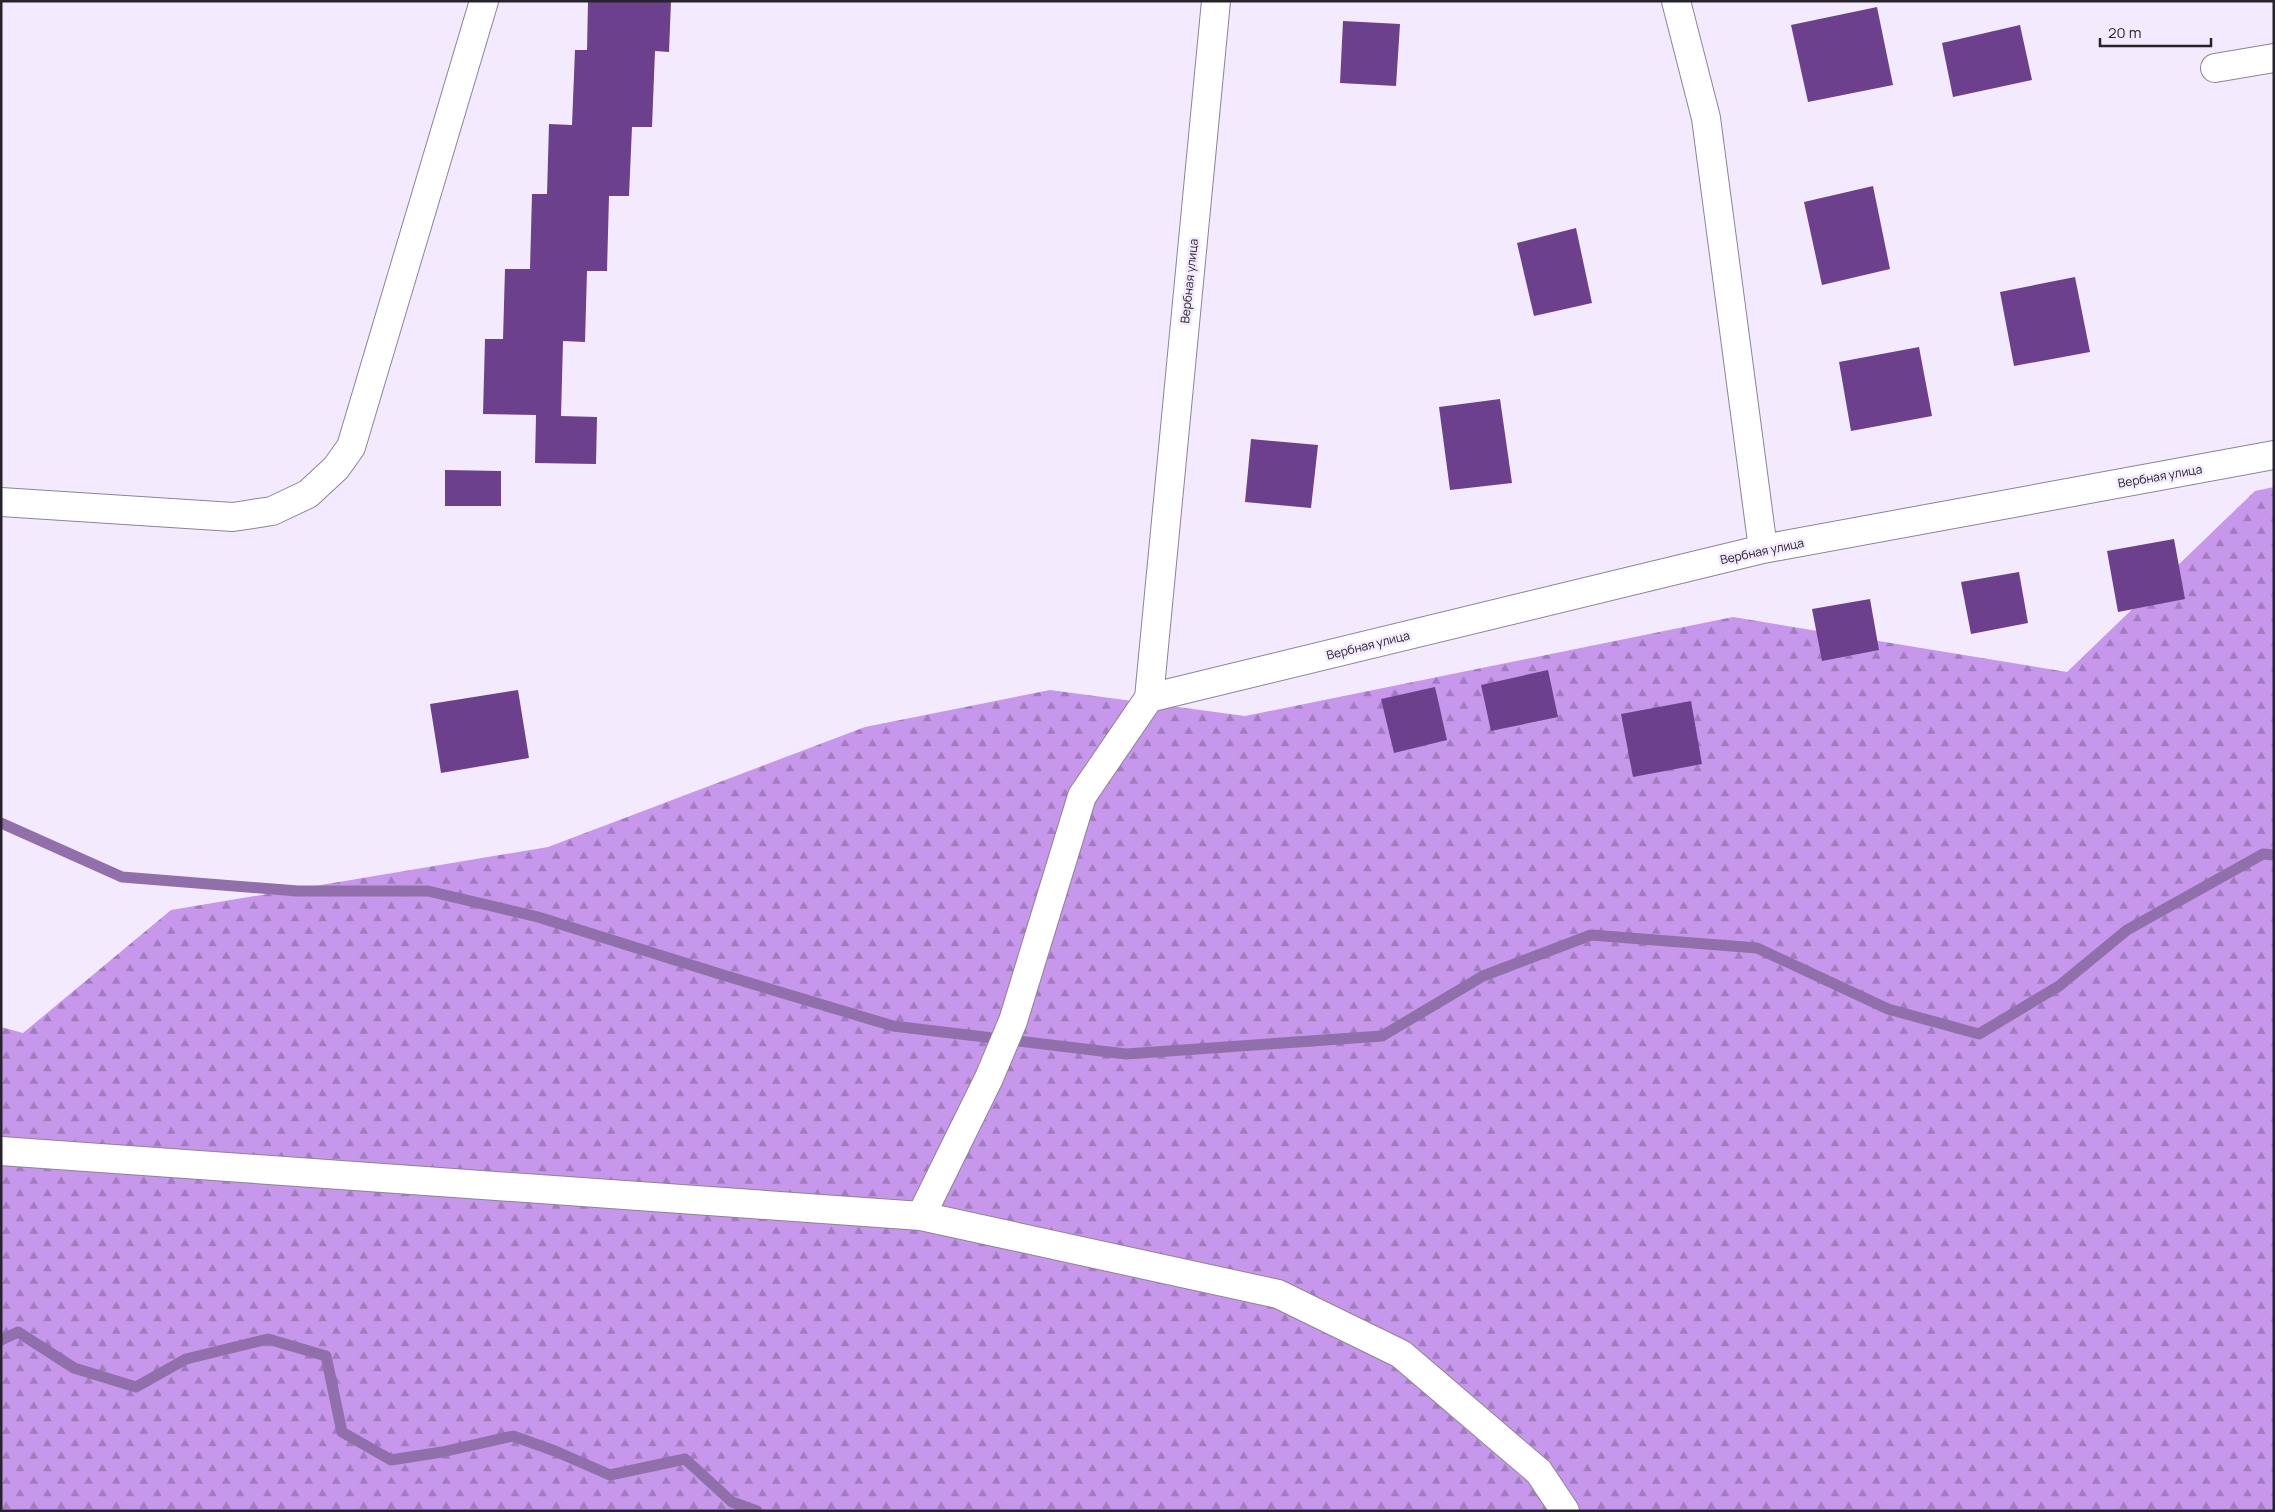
<svg xmlns="http://www.w3.org/2000/svg" width="2275" height="1512" font-family="Manrope,sans-serif">
  <style>
    .forest { fill: url(#forest-firs) }
    .lines { fill: none; stroke-linecap: round; stroke-linejoin: round }
    .stream { stroke: #916fab; stroke-width: 11 }
    .building { fill: #6d408d }
    .street-casing { stroke: #8e8298; stroke-width: 30 }
    .street { stroke: #fff; stroke-width: 28 }
    .labels { text-anchor: middle; dominant-baseline: central; stroke-width: 5; stroke-linejoin: round; paint-order: stroke }
    .street-label { font-size: 12px; fill: #27232b; stroke: #f4eafd }
  </style>
  <defs>
    <pattern id="forest-firs" width="22" height="20" patternUnits="userSpaceOnUse" patternTransform="scale(1.25)"><rect width="22" height="20" fill="#c797eb"/><path d="M5 1l3.5 6h-7zM16 11l3.5 6h-7z" fill="#a27bbf"/></pattern>
  </defs>
  <rect width="100%" height="100%" fill="#f4eafd"/>
  <path class="forest" d="M 2274,487 L 2274,1511 L 1,1511 L 1,1027 L 23,1033 L 171,910 L 548,847 L 865,727 L 1050,690 L 1245,716 L 1733,617 L 2067,672 L 2255,491 Z"/>
  <g class="lines">
    <path class="stream" d="M 1,823 L 122,877 L 298,891 L 428,891 L 538,917 L 723,975 L 893,1026 L 1126,1054 L 1382,1036 L 1483,976 L 1591,935 L 1757,948 L 1888,1009 L 1979,1034 L 2059,986 L 2127,930 L 2263,854 L 2274,855
      M 1,1340 L 18,1332 L 74,1368 L 136,1387 L 186,1359 L 268,1339 L 326,1356 L 342,1432 L 391,1460 L 442,1452 L 513,1436 L 555,1451 L 610,1475 L 685,1459 L 732,1502 L 757,1511"/>
  </g>
  <path class="building" d="M 588,1 L 671,1 L 669,52 L 655,51 L 652,127 L 632,127 L 629,196 L 609,196 L 607,271 L 587,271 L 585,342 L 563,341 L 561,416 L 597,417 L 596,464 L 535,463 L 536,415 L 483,414 L 485,339 L 503,339 L 505,269 L 530,269 L 532,194 L 547,194 L 549,124 L 572,125 L 575,50 L 587,50 Z
    M 1877,7 L 1893,85 L 1808,102 L 1791,25 Z
    M 1343,21 L 1400,24 L 1396,86 L 1340,83 Z
    M 2020,25 L 2032,80 L 1953,97 L 1942,43 Z
    M 1873,186 L 1890,269 L 1822,285 L 1804,202 Z
    M 1576,228 L 1592,303 L 1534,316 L 1517,243 Z
    M 2075,277 L 2090,352 L 2014,366 L 2000,292 Z
    M 1919,347 L 1932,416 L 1851,431 L 1839,362 Z
    M 1500,399 L 1512,483 L 1450,490 L 1439,407 Z
    M 1251,439 L 1318,445 L 1311,508 L 1245,502 Z
    M 445,470 L 501,471 L 501,506 L 445,506 Z
    M 2174,539 L 2185,599 L 2118,612 L 2107,551 Z
    M 2019,572 L 2028,623 L 1971,634 L 1961,582 Z
    M 1870,599 L 1879,650 L 1822,661 L 1812,609 Z
    M 1548,670 L 1558,717 L 1491,731 L 1481,685 Z
    M 1435,687 L 1447,740 L 1394,753 L 1381,699 Z
    M 518,690 L 529,758 L 441,773 L 430,704 Z
    M 1691,701 L 1702,764 L 1633,777 L 1621,714 Z"/>
  <g class="lines">
    <g class="street-casing">
      <path id="street" d="M 1216,1 L 1149,698 L 1763,549 L 2274,455
        M 1676,1 L 1706,118 L 1763,549
        M 2215,68 L 2274,58
        M 1,502 L 233,517 L 272,511 L 308,494 L 336,468 L 351,447 L 484,1
        M 1,1151 L 921,1216 L 1278,1294 L 1401,1354 L 1539,1472 L 1565,1511
        M 921,1216 L 989,1078 L 1013,1021 L 1082,796 L 1149,698"/>
    </g>
    <use href="#street" class="street"/>
  </g>
  <g class="labels">
    <g class="street-label">
      <text transform="translate(1189 281) rotate(-84)">Вербная улица</text>
      <text transform="translate(2160 476) rotate(-10)">Вербная улица</text>
      <text transform="translate(1762 551) rotate(-12)">Вербная улица</text>
      <text transform="translate(1368 645) rotate(-14)">Вербная улица</text>
    </g>
  </g>
  <rect width="2275" height="1512" fill="none" stroke="#27232b" stroke-width="5"/>
  <path d="M2100 38v8h111v-8" fill="none" stroke="#27232b" stroke-width="2.5"/>
  <text x="2108" y="38" font-size="15" fill="#27232b" stroke="#f4eafd" stroke-width="4" paint-order="stroke">20 m</text>
</svg>
